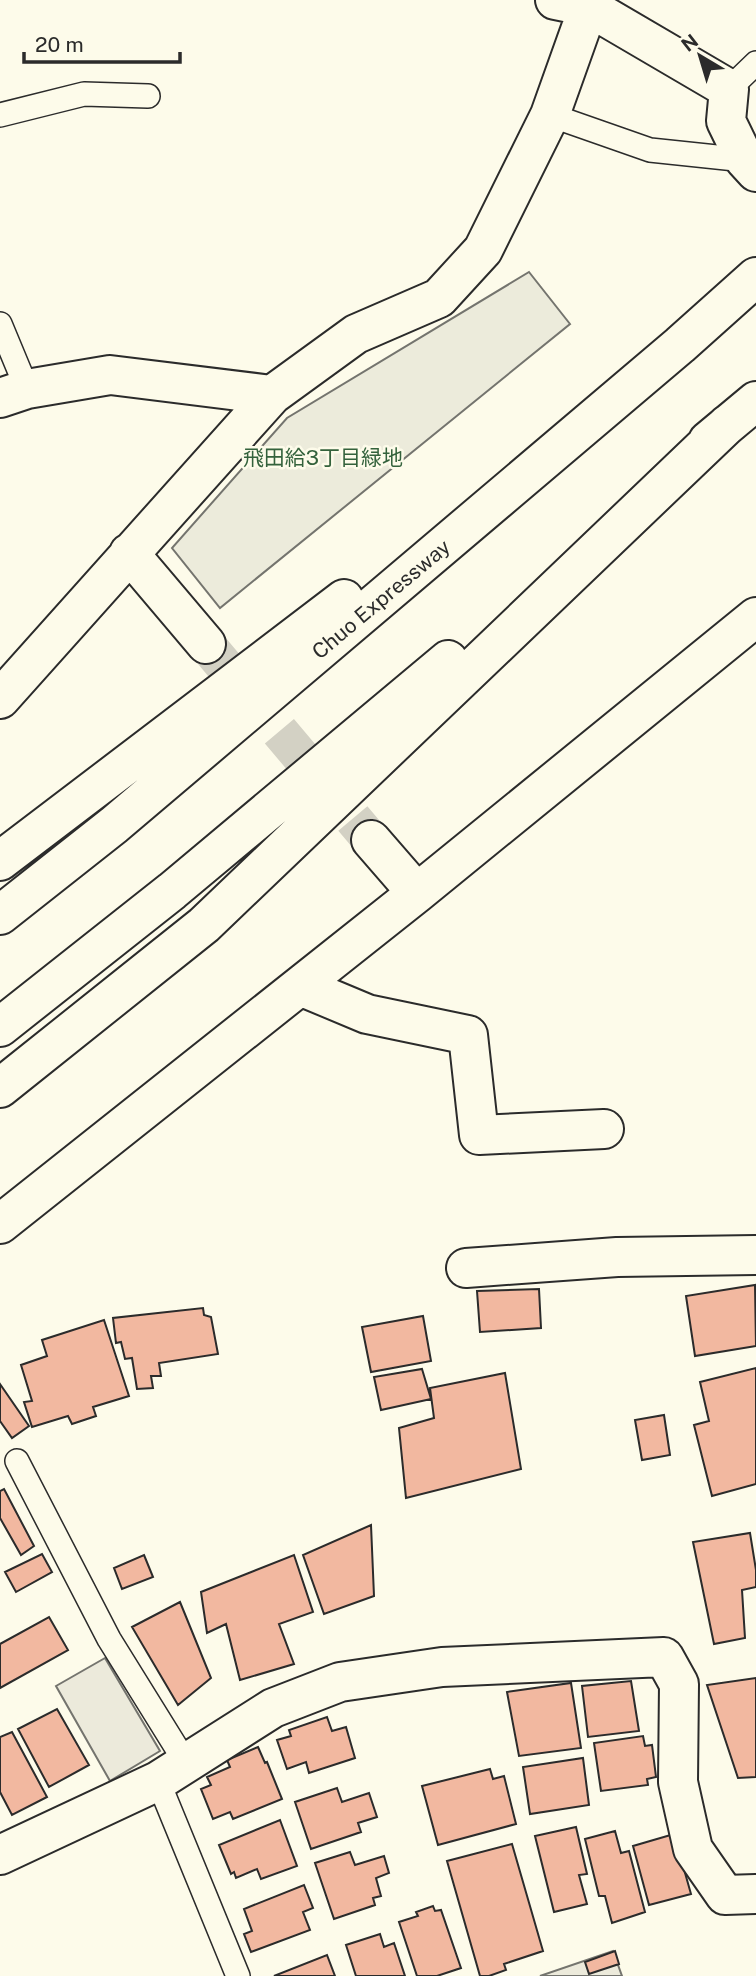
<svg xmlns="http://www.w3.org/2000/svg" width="756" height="1976" font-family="'Public Sans','Noto Sans JP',sans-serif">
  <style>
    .green { fill: #ecebdb; stroke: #74746e; stroke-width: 2 }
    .parking { fill: #eceadb; stroke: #74746e; stroke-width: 2 }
    .building { fill: #f2b8a0; stroke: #2b2b2b; stroke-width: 2 }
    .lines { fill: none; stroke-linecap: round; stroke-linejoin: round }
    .street-tunnel { stroke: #d3d1c4; stroke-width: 38; stroke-dasharray: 38 19; stroke-linecap: butt }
    .lane-casing { stroke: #2b2b2b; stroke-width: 26 }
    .street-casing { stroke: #2b2b2b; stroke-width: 42 }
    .highway-casing { stroke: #2b2b2b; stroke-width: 42 }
    .lane { stroke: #fdfbea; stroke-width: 23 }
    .street { stroke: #fdfbea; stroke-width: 38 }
    .highway { stroke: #fdfbea; stroke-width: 38 }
    .labels { text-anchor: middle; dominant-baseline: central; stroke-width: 5; stroke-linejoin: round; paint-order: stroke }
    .park-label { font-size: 21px; fill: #34623c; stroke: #fdfbea }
    .street-label { font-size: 21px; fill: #2b2b2b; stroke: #fdfbea }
  </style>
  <rect width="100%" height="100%" fill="#fdfbea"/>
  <path class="green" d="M 529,272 L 570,324 L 220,608 L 172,548 L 287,418 Z"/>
  <path class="parking" d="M 105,1658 L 160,1751 L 110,1781 L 56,1686 Z
    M 613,1951 L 622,1976 L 540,1976 Z"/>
  <path class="building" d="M 755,1285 L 756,1346 L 695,1356 L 686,1296 Z
    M 539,1289 L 541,1328 L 480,1332 L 477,1291 Z
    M 203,1308 L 204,1315 L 211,1317 L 218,1354 L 159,1363 L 161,1376 L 151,1376 L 153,1388 L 137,1389 L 132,1358 L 125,1359 L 121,1342 L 116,1343 L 113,1318 Z
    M 423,1316 L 431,1361 L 371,1372 L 362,1327 Z
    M 104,1320 L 129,1396 L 93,1407 L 96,1416 L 72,1424 L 68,1416 L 32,1427 L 24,1402 L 32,1401 L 21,1365 L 47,1356 L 42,1340 Z
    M 756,1368 L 756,1484 L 712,1496 L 694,1425 L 709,1421 L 700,1382 Z
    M 422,1369 L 431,1399 L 381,1410 L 374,1377 Z
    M 505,1373 L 521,1469 L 406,1498 L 399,1428 L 434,1418 L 430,1388 Z
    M 0,1384 L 29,1426 L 12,1438 L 0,1421 Z
    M 664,1415 L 670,1455 L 642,1460 L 635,1420 Z
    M 4,1489 L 34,1546 L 21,1555 L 0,1518 L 0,1491 Z
    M 371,1525 L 374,1596 L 324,1614 L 303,1555 Z
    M 750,1533 L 756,1570 L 756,1587 L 742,1590 L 745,1638 L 714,1644 L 693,1542 Z
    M 42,1554 L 52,1572 L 16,1592 L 5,1572 Z
    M 144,1555 L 153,1577 L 122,1589 L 114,1568 Z
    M 294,1555 L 313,1612 L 279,1624 L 294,1664 L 240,1680 L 226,1624 L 207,1633 L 201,1592 Z
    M 180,1602 L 211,1678 L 178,1705 L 132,1627 Z
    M 49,1617 L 68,1650 L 0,1688 L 0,1644 Z
    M 756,1678 L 756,1777 L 738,1778 L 707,1685 Z
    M 631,1681 L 639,1731 L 588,1737 L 582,1686 Z
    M 571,1683 L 581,1748 L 519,1756 L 507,1692 Z
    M 57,1709 L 89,1765 L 49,1787 L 18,1729 Z
    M 327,1717 L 332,1731 L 346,1727 L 355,1758 L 309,1773 L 306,1762 L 287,1769 L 277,1740 L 291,1736 L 289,1730 Z
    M 12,1732 L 47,1797 L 12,1815 L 0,1792 L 0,1737 Z
    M 643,1736 L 645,1746 L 652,1745 L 656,1777 L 647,1779 L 648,1785 L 601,1791 L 594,1743 Z
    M 258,1747 L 265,1763 L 267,1762 L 282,1799 L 233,1819 L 230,1812 L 213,1819 L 201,1789 L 211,1785 L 207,1777 L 230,1767 L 227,1760 Z
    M 583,1758 L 589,1805 L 530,1814 L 523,1767 Z
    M 490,1769 L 493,1779 L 504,1776 L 516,1824 L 438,1845 L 422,1786 Z
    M 337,1788 L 342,1802 L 369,1793 L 377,1817 L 358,1823 L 361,1832 L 311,1849 L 295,1802 Z
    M 280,1820 L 297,1866 L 261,1879 L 257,1869 L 236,1878 L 234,1872 L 231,1874 L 219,1845 Z
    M 576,1827 L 587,1874 L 579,1875 L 587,1904 L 554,1912 L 535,1836 Z
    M 615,1831 L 621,1853 L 629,1851 L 645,1912 L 612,1923 L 605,1896 L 599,1896 L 585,1839 Z
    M 674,1834 L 691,1894 L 649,1905 L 633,1846 Z
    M 512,1844 L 543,1951 L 504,1964 L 506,1970 L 489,1976 L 480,1976 L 447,1861 Z
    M 350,1852 L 355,1865 L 384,1856 L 389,1873 L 376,1878 L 381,1896 L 373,1898 L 375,1905 L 334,1919 L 315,1863 Z
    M 304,1885 L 313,1908 L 303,1912 L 310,1930 L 251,1952 L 244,1934 L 252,1931 L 244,1909 Z
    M 433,1906 L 435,1911 L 441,1910 L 461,1968 L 437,1976 L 417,1976 L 399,1922 L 418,1916 L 416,1912 Z
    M 380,1934 L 384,1947 L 394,1943 L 405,1976 L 356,1976 L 346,1945 Z
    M 615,1951 L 619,1964 L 589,1974 L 585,1962 Z
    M 327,1955 L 335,1976 L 274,1976 Z"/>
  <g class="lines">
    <path class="street-tunnel" d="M 206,644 L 371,840"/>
    <g class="lane-casing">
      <path id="lane" d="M 729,89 L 756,63
        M 0,115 L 84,94 L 148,96
        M 550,115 L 650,150 L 745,160
        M 0,324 L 27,389
        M 17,1461 L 109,1639 L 186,1763
        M 158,1781 L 238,1976"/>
    </g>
    <g class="street-casing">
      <path id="street" d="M 555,0 L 589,7 L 729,89 L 726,121 L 745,160 L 756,172
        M 0,398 L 27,389 L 110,375 L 272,395
        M 129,553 L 206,644
        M 0,699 L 272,395 L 356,334 L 439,298 L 483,250 L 550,115 L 591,0
        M 371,840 L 417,893
        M 300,986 L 367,1014 L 468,1035 L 479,1135 L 604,1129
        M 0,1224 L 417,893 L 756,617
        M 466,1268 L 617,1257 L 756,1255
        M 0,1855 L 158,1781 L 273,1708 L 340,1682 L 442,1667 L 664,1657 L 679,1684 L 678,1782 L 693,1849 L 725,1895 L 756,1894"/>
    </g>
    <g class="highway-casing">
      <path id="highway" d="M 708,441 L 756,401
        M 0,861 L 344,599
        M 0,915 L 114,825 L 680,345 L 756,277
        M 0,1027 L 172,891 L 448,660
        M 0,1088 L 204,925 L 728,424"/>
    </g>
    <use href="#lane" class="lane"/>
    <use href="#street" class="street"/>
    <use href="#highway" class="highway"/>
  </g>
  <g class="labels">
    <g class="park-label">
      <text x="323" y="457">飛田給3丁目緑地</text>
    </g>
    <g class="street-label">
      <text transform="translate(381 599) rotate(-40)">Chuo Expressway</text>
    </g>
  </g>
  <g transform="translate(700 56) rotate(322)" stroke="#fdfbea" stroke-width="5" paint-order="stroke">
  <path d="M0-5L12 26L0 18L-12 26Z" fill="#2b2b2b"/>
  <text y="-10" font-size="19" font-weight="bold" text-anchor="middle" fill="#2b2b2b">N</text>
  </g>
  <path d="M24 52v10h156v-10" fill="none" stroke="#2b2b2b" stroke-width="3.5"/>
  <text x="35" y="52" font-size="21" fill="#2b2b2b" stroke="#fdfbea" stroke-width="5" paint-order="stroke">20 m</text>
</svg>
